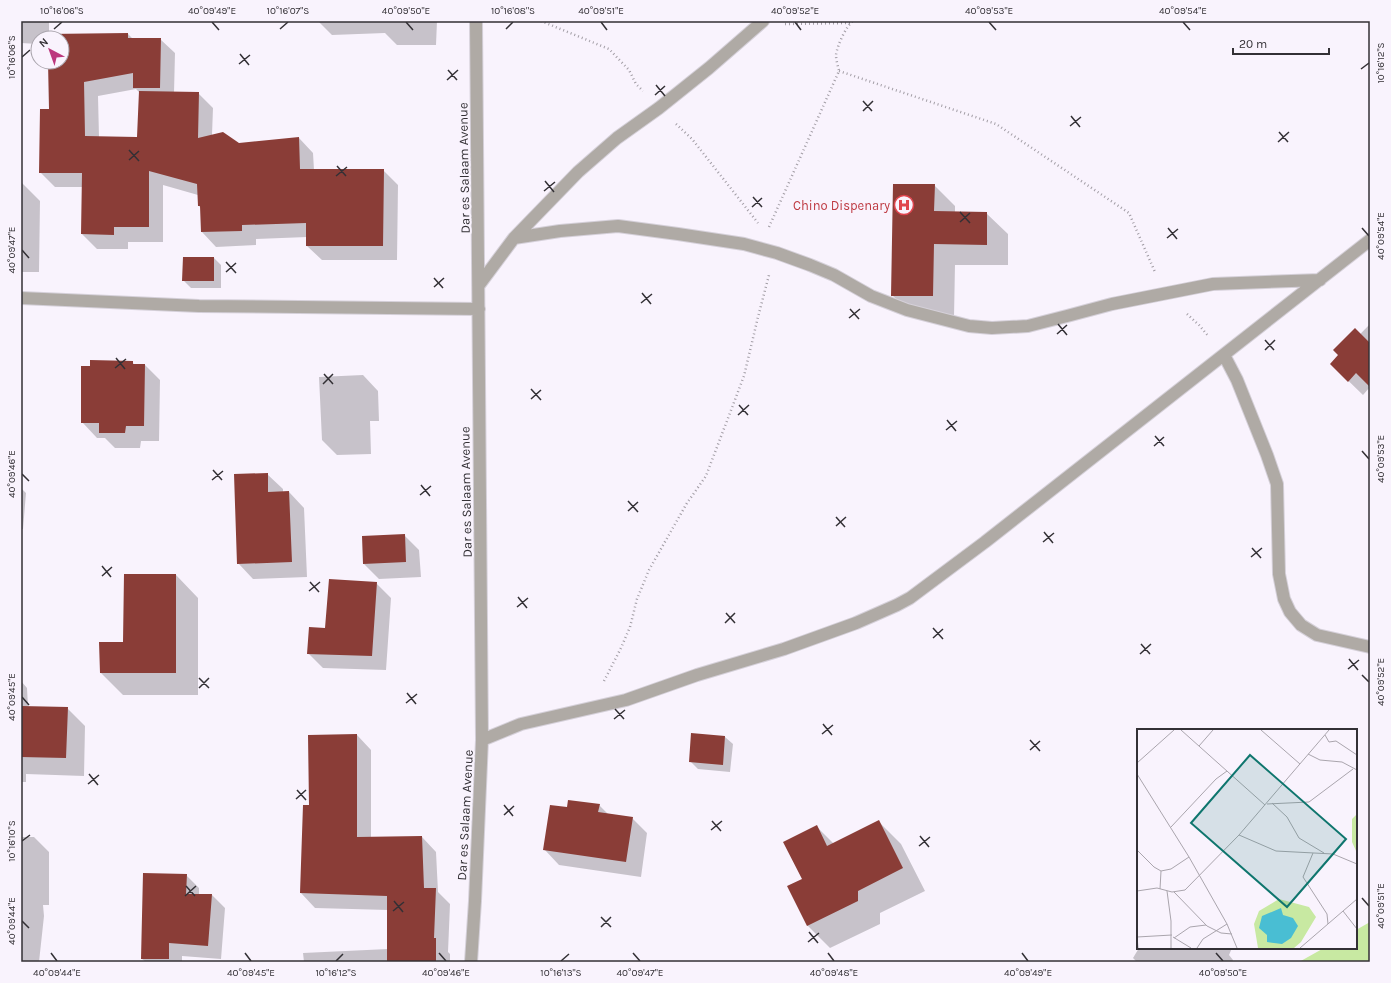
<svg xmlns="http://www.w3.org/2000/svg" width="1391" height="983" font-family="Karla,sans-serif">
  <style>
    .green { fill: #c8e9a2 }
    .shadow { fill: #0003; fill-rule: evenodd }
    .building { fill: #8a3d37 }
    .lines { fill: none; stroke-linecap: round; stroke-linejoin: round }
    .minor-casing { stroke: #d5d0d9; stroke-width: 14 }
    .path { stroke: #a39ea6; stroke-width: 2.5; stroke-dasharray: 1 3; stroke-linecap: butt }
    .minor { stroke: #afaaa5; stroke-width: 12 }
    .ticks { fill: none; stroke: #333035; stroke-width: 1.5 }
    .labels { text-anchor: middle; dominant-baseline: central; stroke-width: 4; stroke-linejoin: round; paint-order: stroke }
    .street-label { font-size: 13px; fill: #333035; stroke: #f9f3fd }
    .health-label { font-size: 13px; fill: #be3a42; stroke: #f9f3fd; text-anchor: end }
    .inset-road { fill: none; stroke: #aaa5ad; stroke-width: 1 }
    .view { fill: #0f766e; fill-opacity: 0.15; stroke: #0f766e; stroke-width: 2 }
    .inset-edge { fill: none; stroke: #333035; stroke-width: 2 }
    .neatline { fill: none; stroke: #333035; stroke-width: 1.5 }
    .ticks-label { font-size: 10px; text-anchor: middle; fill: #333035 }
  </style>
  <rect width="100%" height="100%" fill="#f9f3fd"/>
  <path class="green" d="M 1370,922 L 1370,962 L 1299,962 L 1324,948 L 1356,948 L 1356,930 Z"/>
  <path class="shadow" d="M 21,21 L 49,21 L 49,35 L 128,34 L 133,39 L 160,39 L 175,53 L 174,93 L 198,93 L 213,108 L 212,135 L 239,144 L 299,138 L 313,153 L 314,170 L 383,170 L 398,185 L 397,260 L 322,260 L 307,246 L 307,237 L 256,239 L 256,245 L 216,247 L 202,232 L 201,208 L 199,206 L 198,195 L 163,185 L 163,242 L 128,242 L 128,249 L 97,249 L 82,234 L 83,187 L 55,187 L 40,172 L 50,110 L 49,62 L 62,62 L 62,38 L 38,38 L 38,44 L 21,43 ZM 136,89 L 140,93 L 138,138 L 99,137 L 98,96 Z
    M 318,21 L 437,21 L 436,45 L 397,45 L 385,33 L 332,35 Z
    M 21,182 L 40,201 L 39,272 L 21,272 Z
    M 934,185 L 955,206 L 955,212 L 986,213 L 1008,234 L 1008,265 L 955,265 L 954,317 L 914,317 L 892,295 Z
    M 214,258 L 221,265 L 221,288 L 191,288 L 183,280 Z
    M 1370,324 L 1370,387 L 1363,395 L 1331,364 Z
    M 132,362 L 135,365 L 145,365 L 160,380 L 159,441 L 141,441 L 140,448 L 115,448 L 105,438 L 97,438 L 82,422 L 91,367 Z
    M 363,375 L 378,391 L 379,421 L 370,421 L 371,454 L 337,455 L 322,440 L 319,377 Z
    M 267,474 L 283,489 L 283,493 L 289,492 L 304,508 L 307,577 L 253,579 L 238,563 Z
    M 21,488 L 26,493 L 23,529 L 21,529 Z
    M 404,535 L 419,550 L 421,577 L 379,579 L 364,564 Z
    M 176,575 L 198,598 L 198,695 L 123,695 L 101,673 Z
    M 376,583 L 391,598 L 386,670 L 323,668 L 308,653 L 326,629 Z
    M 21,681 L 27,688 L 28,707 L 67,708 L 85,726 L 84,776 L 26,774 L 26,782 L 21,782 Z
    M 692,734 L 725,737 L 733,744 L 730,772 L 698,769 L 690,761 Z
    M 357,735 L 371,750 L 371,838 L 422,837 L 436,852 L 438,892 L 450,904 L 448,952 L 450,954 L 450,962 L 304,962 L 303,953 L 388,949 L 388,910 L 315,908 L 301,893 L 310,806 Z
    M 599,805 L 609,815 L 632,818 L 647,833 L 641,877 L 559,865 L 544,849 L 568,808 Z
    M 878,821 L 901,844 L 925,891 L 880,913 L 880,924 L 830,948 L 807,925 L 803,880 L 816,826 L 834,844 Z
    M 21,837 L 34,837 L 49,852 L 49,905 L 43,905 L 44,916 L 39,962 L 21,962 Z
    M 186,875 L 199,888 L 199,895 L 212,895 L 225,908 L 221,959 L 182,956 L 182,962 L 146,962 L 142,959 Z
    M 1139,948 L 1232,948 L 1229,955 L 1233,960 L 1232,962 L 1137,962 L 1133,958 Z"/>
  <path class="building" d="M 128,33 L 128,38 L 161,38 L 160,88 L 133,88 L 133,73 L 84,82 L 85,136 L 137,137 L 139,91 L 199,92 L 198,138 L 223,132 L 239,143 L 299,137 L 300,169 L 384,169 L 383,246 L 306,246 L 306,223 L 242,225 L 242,231 L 201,232 L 200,206 L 198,206 L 197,184 L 149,171 L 149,227 L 114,227 L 114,235 L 81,234 L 82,173 L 39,173 L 40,109 L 49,109 L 48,62 L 62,62 L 62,38 L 47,38 L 47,34 Z
    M 893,184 L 935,184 L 934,211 L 987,212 L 987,245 L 934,244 L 933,296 L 891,296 Z
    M 183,257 L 214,257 L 214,281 L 182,281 Z
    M 1355,328 L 1370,343 L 1370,387 L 1356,373 L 1348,382 L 1330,364 L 1338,355 L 1333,350 Z
    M 90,360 L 133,361 L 133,364 L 145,364 L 144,426 L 126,426 L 125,433 L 99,433 L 99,423 L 81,423 L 81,366 L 90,366 Z
    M 268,473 L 268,492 L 289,491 L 292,562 L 237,564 L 234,474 Z
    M 405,534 L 406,562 L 363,564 L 362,536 Z
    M 124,574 L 176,574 L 176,673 L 100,673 L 99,642 L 123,642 Z
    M 329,579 L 377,582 L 372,656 L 307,654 L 309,627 L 325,628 Z
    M 21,706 L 68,707 L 66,758 L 21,757 Z
    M 691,733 L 725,736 L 723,765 L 689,762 Z
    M 357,734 L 357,837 L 422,836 L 424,888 L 436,888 L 434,938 L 436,938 L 436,962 L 387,962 L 387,896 L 300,893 L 303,805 L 309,805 L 308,735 Z
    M 568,800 L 600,804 L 598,812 L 633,817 L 626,862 L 543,850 L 550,805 L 567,807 Z
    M 879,820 L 903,868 L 858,891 L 858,901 L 807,926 L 787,886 L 802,879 L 783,842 L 817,825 L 827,846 Z
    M 143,873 L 187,874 L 186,894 L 212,894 L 208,946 L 169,943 L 169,959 L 141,959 Z"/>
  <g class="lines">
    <g class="minor-casing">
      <path id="minor" d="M 514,238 L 560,231 L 618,226 L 678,234 L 744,244 L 777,253 L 810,265 L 834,275 L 871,296 L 907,310 L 969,326 L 992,328 L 1028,326 L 1067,316 L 1112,304 L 1213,284 L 1320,280
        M 479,285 L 514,238 L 578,172 L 617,138 L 659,108 L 709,68 L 763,21
        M 21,298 L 199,306 L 479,309
        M 1224,355 L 1237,380 L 1267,455 L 1277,484 L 1279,574 L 1284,599 L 1290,612 L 1301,625 L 1317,635 L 1370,647
        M 482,740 L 521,724 L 626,700 L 697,675 L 784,649 L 856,623 L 897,605 L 910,598 L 985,542 L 1370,240
        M 471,962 L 475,901 L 482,740 L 476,21"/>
    </g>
    <path class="path" d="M 541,21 L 609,49 L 629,70 L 636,84 L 643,91
      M 785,24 L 850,23
      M 839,71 L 996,124 L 1129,213 L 1155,272
      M 676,124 L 692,139 L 758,223
      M 769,227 L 839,71 C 838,66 836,60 836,55 C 837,46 846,26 853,21
      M 1187,314 L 1199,325 L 1209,337
      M 604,681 L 621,648 L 630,627 L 637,599 L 649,570 L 687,503 L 706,476 L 744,376 L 758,317 L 769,275"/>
    <use href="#minor" class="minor"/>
  </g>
  <path class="ticks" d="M 212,22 L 219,30M 406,22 L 413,30M 601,22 L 607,30M 795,22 L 801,30M 989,22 L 996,30M 1183,22 L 1190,30M 54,29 L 62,22M 280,29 L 288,22M 506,29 L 513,22M 240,54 L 249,65M 22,57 L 30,50M 239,64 L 250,55M 1361,69 L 1369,63M 448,70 L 457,80M 447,80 L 458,70M 656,85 L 665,96M 655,95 L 665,86M 863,101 L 872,111M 863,111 L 873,101M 1071,116 L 1080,127M 1070,126 L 1081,117M 1279,132 L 1288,142M 1278,142 L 1289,132M 129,150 L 139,161M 129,160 L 139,151M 337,166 L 346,176M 336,176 L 347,167M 545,181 L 554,192M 544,191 L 555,182M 753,197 L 762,207M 752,207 L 762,198M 960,212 L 970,223M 960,222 L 970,213M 1168,228 L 1177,239M 1362,228 L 1369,236M 1167,238 L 1178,229M 22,250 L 29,258M 226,262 L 236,273M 226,272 L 236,263M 434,278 L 443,288M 434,287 L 444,278M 642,293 L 651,304M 641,303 L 652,294M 850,309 L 859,319M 849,318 L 860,309M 1058,324 L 1067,335M 1057,334 L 1067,325M 1265,340 L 1274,350M 1265,350 L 1275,340M 116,358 L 125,369M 115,368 L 126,359M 324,374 L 333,384M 323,384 L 333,374M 531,389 L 541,400M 531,399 L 541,390M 739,405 L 748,415M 738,415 L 749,405M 947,420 L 956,431M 946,430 L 957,421M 1155,436 L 1164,446M 1154,446 L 1164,437M 1362,451 L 1369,459M 213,470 L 222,480M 22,474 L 29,481M 212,480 L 223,471M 421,485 L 430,496M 420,495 L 431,486M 628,501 L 638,512M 628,511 L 638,502M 836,517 L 845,527M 836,526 L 846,517M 1044,532 L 1053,543M 1043,542 L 1054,533M 1252,548 L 1261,558M 1251,557 L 1262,548M 102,566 L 111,577M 102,576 L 112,567M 310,582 L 319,592M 309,591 L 320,582M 518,597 L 527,608M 517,607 L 528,598M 726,613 L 735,623M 725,623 L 735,613M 933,628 L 943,639M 933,638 L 943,629M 1141,644 L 1150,654M 1140,654 L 1151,644M 1349,659 L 1358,670M 1348,669 L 1359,660M 1362,675 L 1369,682M 199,678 L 209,688M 199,688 L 209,678M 407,693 L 416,704M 22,697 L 29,705M 406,703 L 417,694M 615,709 L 624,719M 614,719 L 625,710M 823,724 L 832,735M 822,734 L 833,725M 1030,740 L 1040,751M 1030,750 L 1040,741M 89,774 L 98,785M 88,784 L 99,775M 297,790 L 306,800M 296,799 L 306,790M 504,805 L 513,816M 504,815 L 514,806M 712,821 L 721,831M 711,830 L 722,821M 920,836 L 929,847M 22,841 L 30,835M 919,846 L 930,837M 186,886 L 195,896M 185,896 L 196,886M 1362,898 L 1369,906M 394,901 L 403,912M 393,911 L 404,902M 601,917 L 611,927M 22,921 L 29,928M 601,927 L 611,917M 809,932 L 818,943M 808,942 L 819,933M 51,953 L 57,961M 245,953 L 251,961M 439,953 L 446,961M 633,953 L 640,961M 828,953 L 834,961M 1022,953 L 1028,961M 1216,953 L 1223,961M 336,961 L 343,954M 561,961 L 569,954"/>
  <defs>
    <g id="hospital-ring" transform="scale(1)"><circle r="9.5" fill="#f9f3fd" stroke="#e0444e" stroke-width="1.5"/><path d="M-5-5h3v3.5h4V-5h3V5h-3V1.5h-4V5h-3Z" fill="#e0444e"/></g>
  </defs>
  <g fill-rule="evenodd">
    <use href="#hospital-ring" x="904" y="205"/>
  </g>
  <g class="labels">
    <g class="street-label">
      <text transform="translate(464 168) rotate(-91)">Dar es Salaam Avenue</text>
      <text transform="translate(466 492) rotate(-91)">Dar es Salaam Avenue</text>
      <text transform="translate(465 815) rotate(-87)">Dar es Salaam Avenue</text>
    </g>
    <g class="health-label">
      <text x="890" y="205">Chino Dispenary</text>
    </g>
  </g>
  <g transform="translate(1137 729)">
    <rect width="220" height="220" fill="#f9f3fd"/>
    <path d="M 220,85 L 220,124 L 215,113 L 215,90 ZM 142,170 L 172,178 L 179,188 L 164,213 L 157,219 L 121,219 L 117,195 L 122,182 Z" fill="#c8e9a2"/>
    <path d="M 144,179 L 146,186 L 156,189 L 161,197 L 154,209 L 145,215 L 130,213 L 130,206 L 122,199 L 125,187 Z" fill="#49bed3"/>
    <path class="inset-road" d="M 44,1 L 128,76M 124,1 L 163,35M 188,6 L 192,13 L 199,12 L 220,26M 62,17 L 76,1M 171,25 L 183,31 L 205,33 L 220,41M 0,34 L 37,1M 0,45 L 52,128 L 90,195 L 100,219M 135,74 L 150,88 L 162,109 L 187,124M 130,75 L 172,73 L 216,40M 34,98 L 79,50 L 90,42M 102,106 L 139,122 L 196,125 L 220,135M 0,121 L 17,138 L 24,142 L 34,140 L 52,128M 176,124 L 166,148 L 190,185 L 191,195M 23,160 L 24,142M 0,162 L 20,159 L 35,163 L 48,161 L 102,106 L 192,1M 30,162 L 34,192 L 34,219M 37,163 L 70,197 L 84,204 L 95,205M 206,182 L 220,200M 0,207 L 1,219M 0,208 L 35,206M 36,208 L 54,219M 37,209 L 53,198 L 69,196M 60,219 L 66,210 L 90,195M 163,219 L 220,170"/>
    <path class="view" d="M 113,26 L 209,110 L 150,178 L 54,94 Z"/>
    <rect width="220" height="220" class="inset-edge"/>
  </g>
  <rect width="1391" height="983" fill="none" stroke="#f9f3fd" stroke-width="44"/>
  <g transform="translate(50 50) rotate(319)"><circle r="19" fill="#f9f3fd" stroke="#aaa5ad"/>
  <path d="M0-3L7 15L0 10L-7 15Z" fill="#bc387e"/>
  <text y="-6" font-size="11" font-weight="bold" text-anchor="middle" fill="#333035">N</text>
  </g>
  <path d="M1233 48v6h96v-6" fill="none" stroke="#333035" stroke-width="2"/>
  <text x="1239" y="48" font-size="12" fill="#333035" stroke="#f9f3fd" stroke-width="3" paint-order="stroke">20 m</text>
  <rect x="22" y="22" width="1347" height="939" class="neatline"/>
  <g class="ticks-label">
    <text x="62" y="14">10°16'06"S</text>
    <text x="212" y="14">40°09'49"E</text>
    <text x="288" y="14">10°16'07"S</text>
    <text x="406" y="14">40°09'50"E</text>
    <text x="513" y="14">10°16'08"S</text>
    <text x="601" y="14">40°09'51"E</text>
    <text x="795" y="14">40°09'52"E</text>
    <text x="989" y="14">40°09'53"E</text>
    <text x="1183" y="14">40°09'54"E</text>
    <text transform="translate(11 57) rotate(-90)" y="4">10°16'06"S</text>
    <text transform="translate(1380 63) rotate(-90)" y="4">10°16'12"S</text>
    <text transform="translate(1380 236) rotate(-90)" y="4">40°09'54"E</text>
    <text transform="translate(11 250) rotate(-90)" y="4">40°09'47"E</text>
    <text transform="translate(1380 459) rotate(-90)" y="4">40°09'53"E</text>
    <text transform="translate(11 474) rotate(-90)" y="4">40°09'46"E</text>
    <text transform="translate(1380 682) rotate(-90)" y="4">40°09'52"E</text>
    <text transform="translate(11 697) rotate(-90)" y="4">40°09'45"E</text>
    <text transform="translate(11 841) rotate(-90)" y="4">10°16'10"S</text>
    <text transform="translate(1380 906) rotate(-90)" y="4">40°09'51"E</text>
    <text transform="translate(11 921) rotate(-90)" y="4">40°09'44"E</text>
    <text x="57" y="976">40°09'44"E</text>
    <text x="251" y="976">40°09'45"E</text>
    <text x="336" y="976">10°16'12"S</text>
    <text x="446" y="976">40°09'46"E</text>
    <text x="561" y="976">10°16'13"S</text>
    <text x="640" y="976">40°09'47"E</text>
    <text x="834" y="976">40°09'48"E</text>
    <text x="1028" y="976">40°09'49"E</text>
    <text x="1223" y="976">40°09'50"E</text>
  </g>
</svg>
